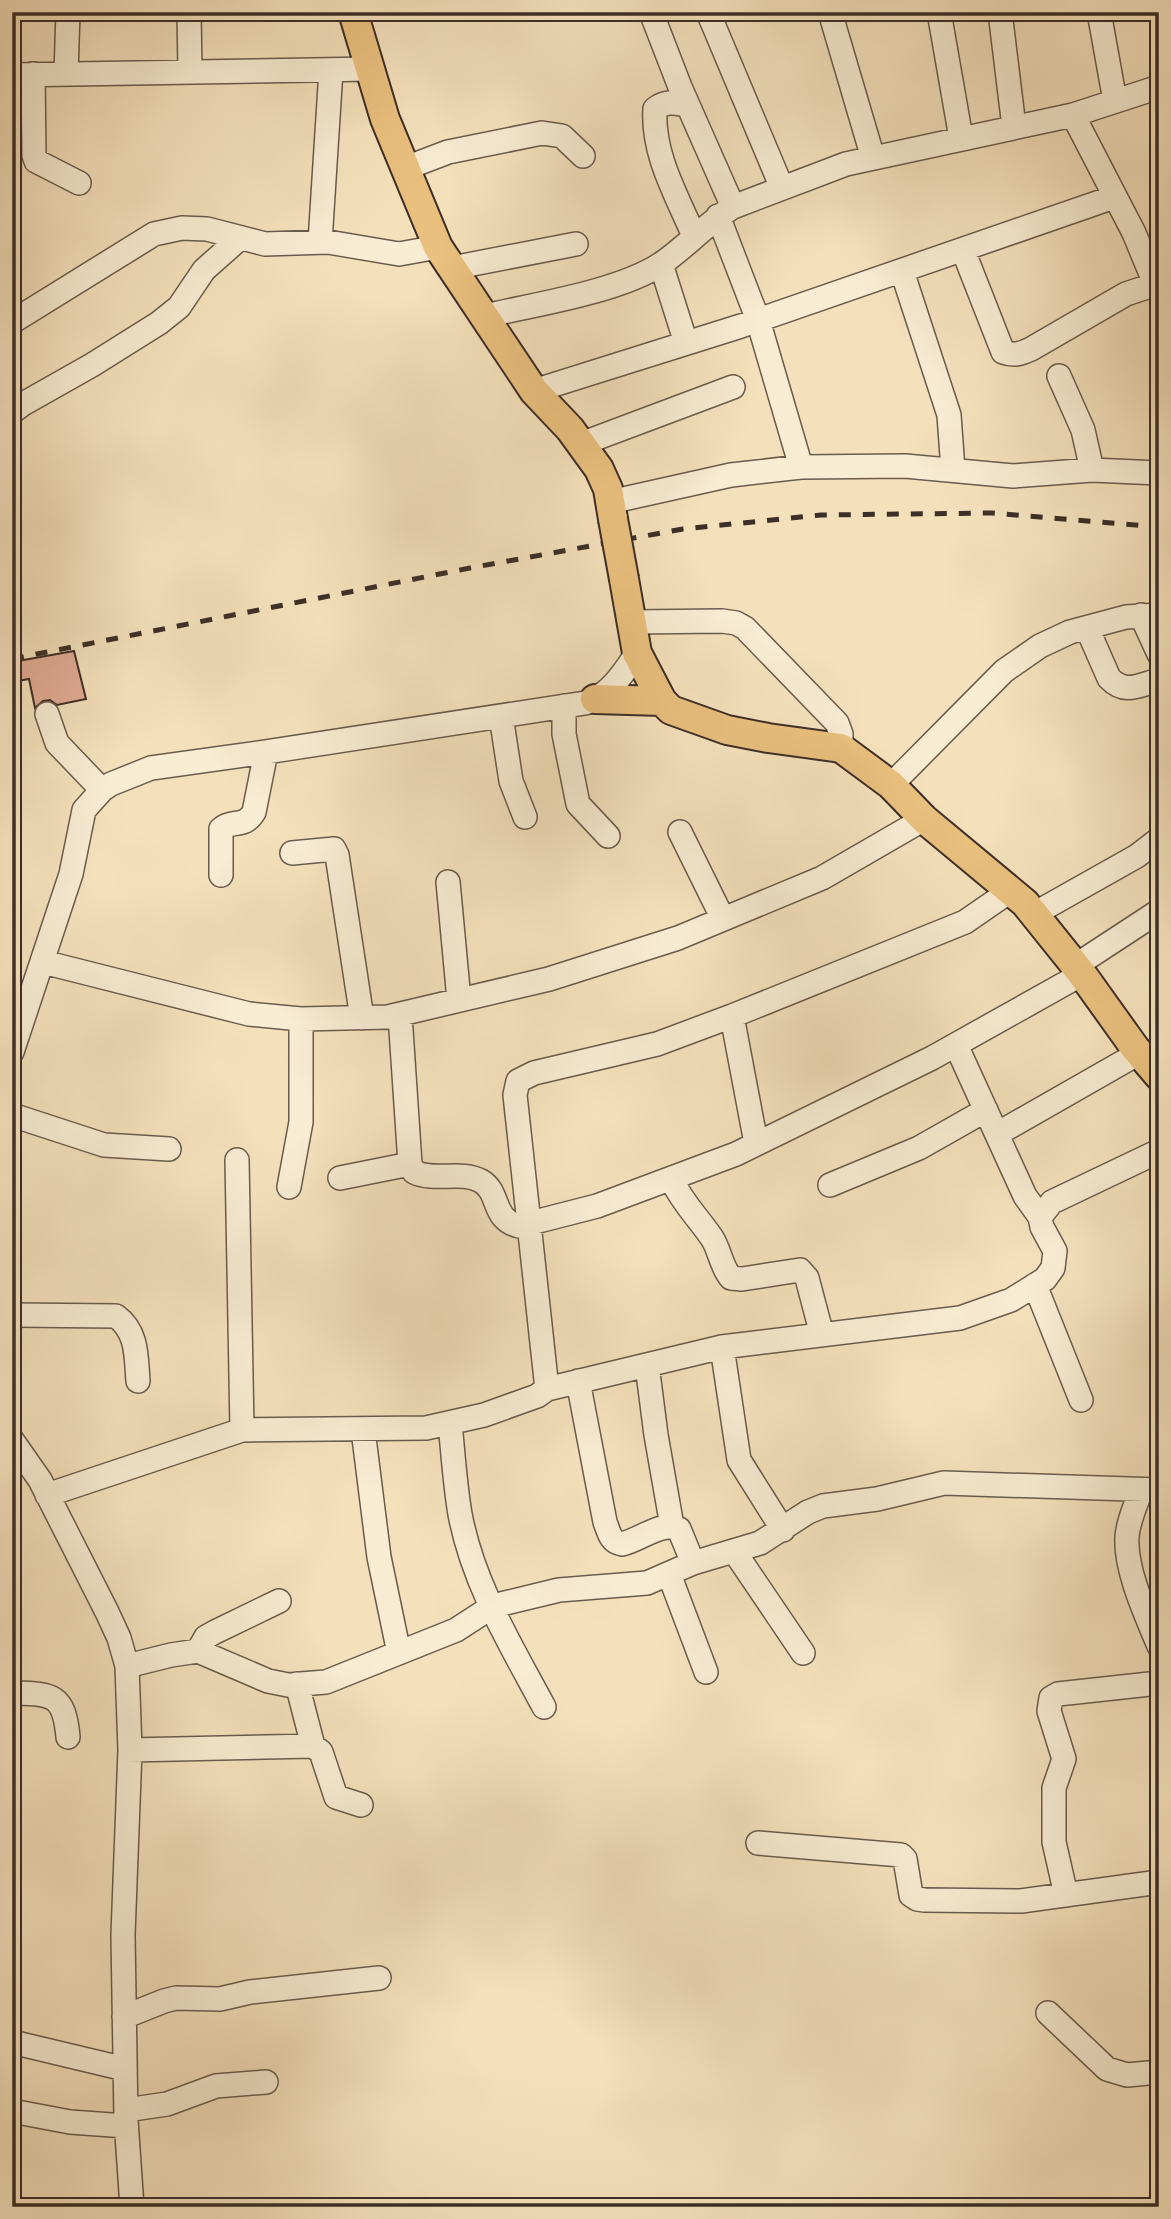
<svg xmlns="http://www.w3.org/2000/svg" width="1171" height="2219" font-family="'IM FELL French Canon',serif">
  <style>
    .building { fill: #e3ab96; stroke: #3c2e28; stroke-width: 2 }
    .lines { fill: none; stroke-linecap: round; stroke-linejoin: round }
    .minor-casing { stroke: #6a5b4d; stroke-width: 26 }
    .major-casing { stroke: #3c2e28; stroke-width: 32 }
    .minor { stroke: #f8ecd3; stroke-width: 23 }
    .major { stroke: #eac07e; stroke-width: 28 }
    .rail { stroke: #3c2e28; stroke-width: 5; stroke-dasharray: 12 12; stroke-linecap: butt }
    .major-bridge-casing { stroke: #3c2e28; stroke-width: 32; stroke-linecap: butt }
    .major-bridge { stroke: #eac07e; stroke-width: 28 }
  </style>
  <rect width="100%" height="100%" fill="#f4e1bc"/>
  <filter id="stains"><feTurbulence type="fractalNoise" baseFrequency=".00286" numOctaves="4"/><feColorMatrix values="0 0 0 0 .2 0 0 0 0 .09 0 0 0 0 .02 0 0 0 .5 -.17"/></filter>
  <radialGradient id="worn" r=".72"><stop offset=".6" stop-color="#630" stop-opacity="0"/><stop offset="1" stop-color="#630" stop-opacity=".3"/></radialGradient>
  <path class="building" d="M 74,651 L 86,699 L 57,705 L 50,700 L 43,701 L 35,708 L 29,679 L 12,682 L 12,662 Z"/>
  <g class="lines">
    <g class="minor-casing">
      <path id="minor" d="M 189,12 L 190,72
        M 651,12 L 680,87 L 733,207
        M 708,12 L 782,188
        M 830,12 L 873,158
        M 939,12 L 961,138
        M 1000,12 L 1014,127
        M 1099,12 L 1115,101
        M 33,74 L 34,155 L 36,161 L 79,183
        M 66,74 L 68,12
        M 12,75 L 370,69
        M 688,105 C 675,103 666,100 655,109 C 652,154 677,196 694,236
        M 1073,115 L 1134,233 L 1151,274 L 1159,287
        M 406,168 L 448,152 L 542,133 L 562,136 L 583,156
        M 718,216 L 758,320 L 801,467
        M 320,242 L 331,70
        M 963,250 L 1003,352 C 1014,356 1020,354 1031,349 L 1126,294 L 1156,284
        M 661,264 L 686,343
        M 452,268 L 576,244
        M 902,271 L 949,415 L 953,470
        M 485,316 C 536,304 618,292 661,264 C 686,247 707,223 733,207 L 846,164 L 1073,115 L 1159,87
        M 12,322 L 154,234 L 182,228 L 207,229 L 265,244 L 328,242 L 399,254 L 438,247
        M 1059,376 L 1083,430 L 1092,470
        M 534,391 L 741,326 L 1114,197
        M 12,412 L 23,404 L 92,365 L 159,323 L 179,307 L 204,270 L 240,238
        M 581,444 L 733,387
        M 610,502 L 731,475 L 801,467 L 905,466 L 1013,476 L 1092,470 L 1159,473
        M 1141,615 L 1159,654
        M 632,622 L 722,621 L 736,623 L 745,628 L 837,723 L 841,734 L 841,748
        M 1087,628 L 1109,678 C 1125,695 1139,685 1159,680
        M 564,706 L 564,734 L 578,804 L 608,836
        M 47,714 L 57,743 L 102,790
        M 501,716 L 511,781 L 525,817
        M 891,785 L 1004,671 L 1040,646 L 1070,632 L 1126,617 L 1159,615
        M 680,832 L 723,919
        M 292,853 L 334,849 L 337,855 L 362,1018
        M 221,875 L 221,829 C 232,819 244,829 254,812 L 266,752
        M 448,882 L 459,1000
        M 1034,914 L 1137,856 L 1159,839
        M 43,962 L 249,1014 L 301,1019 L 388,1017 L 549,979 L 678,938 L 822,878 L 924,819
        M 1075,966 L 1159,911
        M 400,1015 L 410,1164 L 414,1172 C 435,1182 461,1170 481,1181 C 501,1193 491,1219 519,1226 L 597,1206 L 736,1154 L 932,1058 L 1082,974
        M 732,1016 L 756,1143
        M 956,1045 L 1025,1196 L 1040,1217
        M 12,1052 L 71,874 L 84,810 L 102,790 L 111,784 L 151,768 L 266,752 L 585,703 C 610,695 623,674 637,653
        M 12,1115 L 104,1145 L 169,1149
        M 997,1134 L 1139,1053
        M 237,1160 L 242,1430
        M 340,1178 L 410,1164
        M 671,1179 C 684,1205 697,1216 712,1238 C 720,1250 721,1267 731,1278 L 742,1279 L 800,1270 L 807,1278 L 822,1335
        M 830,1185 L 919,1148 L 986,1110
        M 289,1187 L 301,1122 L 301,1019
        M 1035,1285 L 1081,1400
        M 12,1315 L 116,1316 C 138,1332 136,1357 138,1381
        M 722,1347 L 739,1460 L 783,1530
        M 647,1365 L 656,1435 L 672,1526
        M 578,1381 L 605,1522 C 609,1532 610,1542 622,1544 C 640,1540 661,1521 679,1529 L 693,1563
        M 547,1389 L 515,1095 L 518,1081 L 534,1073 L 657,1044 L 732,1016 L 965,922 L 1010,891
        M 450,1423 C 453,1453 455,1485 460,1514 C 473,1584 511,1645 544,1707
        M 363,1430 L 379,1557 L 399,1653
        M 12,1440 L 40,1480 L 107,1612 L 119,1638 L 127,1666 L 130,1750 L 123,1935 L 126,2120 L 132,2207
        M 1141,1490 C 1136,1505 1128,1521 1127,1537 C 1125,1570 1146,1615 1159,1646
        M 47,1495 L 242,1430 L 426,1428 L 484,1415 L 537,1396 L 547,1389 L 722,1347 L 960,1318 L 1011,1300 L 1045,1279 L 1053,1268 L 1055,1251 L 1042,1227 L 1040,1217 L 1052,1202 L 1159,1151
        M 734,1551 L 803,1653
        M 669,1574 L 706,1672
        M 198,1651 L 206,1637 L 215,1632 L 279,1601
        M 127,1666 L 171,1655 L 198,1651 L 268,1681 L 288,1685 L 326,1682 L 456,1630 L 490,1608 L 501,1604 L 559,1590 L 647,1583 L 693,1563 L 760,1543 L 808,1512 L 823,1506 L 877,1499 L 944,1483 L 1159,1490
        M 297,1684 L 313,1746
        M 12,1693 C 52,1694 64,1693 68,1737
        M 130,1750 L 313,1746 L 321,1752 L 336,1797 L 361,1805
        M 758,1843 L 901,1855 L 905,1859 L 911,1895 L 917,1899 L 924,1900 L 1021,1901 L 1159,1882
        M 1066,1895 L 1054,1842 L 1054,1788 L 1064,1759 L 1049,1711 L 1051,1698 L 1058,1694 L 1159,1683
        M 1048,2013 L 1107,2069 L 1127,2075 L 1159,2072
        M 124,2017 L 164,2001 L 176,1998 L 220,1999 L 250,1992 L 379,1978
        M 12,2042 L 125,2069
        M 126,2110 L 167,2104 L 216,2086 L 266,2082
        M 12,2111 L 70,2122 L 126,2126"/>
    </g>
    <g class="major-casing">
      <path id="major" d="M 353,12 L 385,119 L 438,247 L 534,391 L 570,429 L 599,469 L 608,489 L 613,519
        M 624,579 L 637,653 L 662,701 L 671,710 L 727,730 L 768,738 L 841,748 L 891,785 L 924,819 L 1025,903 L 1082,974 L 1135,1048 L 1159,1076
        M 595,699 L 662,701"/>
    </g>
    <use href="#minor" class="minor"/>
    <use href="#major" class="major"/>
    <path class="rail" d="M 12,659 L 470,568 L 683,529 L 821,515 L 992,513 L 1159,527"/>
    <g class="major-bridge-casing">
      <path id="major-bridge" d="M 613,519 L 624,579"/>
    </g>
    <use href="#major-bridge" class="major-bridge"/>
  </g>
  <rect width="1171" height="2219" fill="none" stroke="#f4e1bc" stroke-width="42"/>
  <rect x="14" y="14" width="1143" height="2191" fill="none" stroke="#3c2e28" stroke-width="3.5"/>
  <rect x="21" y="21" width="1129" height="2177" fill="none" stroke="#3c2e28" stroke-width="2"/>
  <rect width="100%" height="100%" filter="url(#stains)"/>
  <rect width="100%" height="100%" fill="url(#worn)"/>
</svg>
